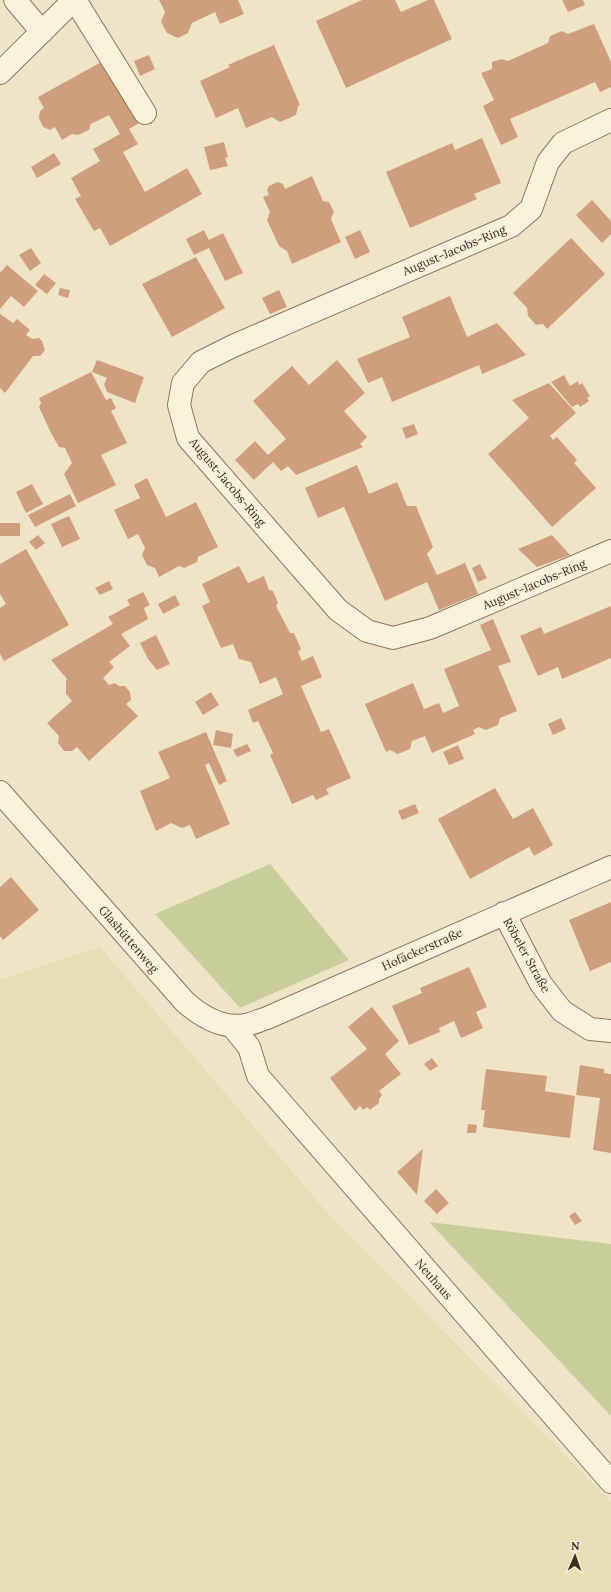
<svg xmlns="http://www.w3.org/2000/svg" width="611" height="1592" font-family="Lora,serif">
  <style>
    .farmland { fill: #e6deb5 }
    .green { fill: #c9cf9b }
    .building { fill: #cf9f7d }
    .lines { fill: none; stroke-linecap: round; stroke-linejoin: round }
    .minor-casing { stroke: #8d765c; stroke-width: 24 }
    .minor { stroke: #faf1dc; stroke-width: 22 }
    .labels { text-anchor: middle; dominant-baseline: central; stroke-width: 3; stroke-linejoin: round; paint-order: stroke }
    .street-label { font-size: 12px; fill: #3d2e20; stroke: #f7eed8 }
  </style>
  <rect width="100%" height="100%" fill="#f0e4c8"/>
  <path class="farmland" d="M 100,947 L 325,1210 L 611,1502 L 611,1592 L 0,1592 L 0,980 Z"/>
  <path class="green" d="M 270,864 L 349,960 L 240,1008 L 155,914 Z
    M 429,1222 L 611,1244 L 611,1416 Z"/>
  <path class="building" d="M 159,0 L 238,0 L 244,14 L 220,24 L 215,12 L 192,23 L 188,33 L 178,38 L 167,33 L 161,22 L 165,12 Z
    M 362,0 L 395,0 L 401,12 L 428,0 L 434,0 L 452,39 L 346,88 L 316,21 Z
    M 562,0 L 583,0 L 585,5 L 568,12 Z
    M 594,24 L 611,62 L 611,87 L 600,92 L 595,82 L 510,119 L 518,137 L 501,145 L 483,106 L 494,100 L 481,73 L 492,69 L 492,62 L 501,59 L 508,61 L 548,43 L 550,36 L 562,31 L 568,34 Z
    M 274,45 L 300,105 L 298,106 L 296,115 L 280,122 L 272,117 L 246,128 L 238,108 L 216,118 L 200,81 L 230,67 L 228,65 Z
    M 149,55 L 155,69 L 140,76 L 134,61 Z
    M 105,60 L 141,122 L 129,129 L 138,144 L 123,152 L 145,192 L 187,168 L 202,194 L 110,246 L 100,228 L 94,231 L 75,199 L 81,196 L 71,178 L 100,161 L 93,149 L 120,134 L 109,115 L 91,124 L 89,130 L 78,135 L 72,134 L 62,140 L 55,127 L 50,130 L 43,127 L 39,118 L 40,111 L 44,108 L 38,97 Z
    M 482,138 L 501,183 L 474,194 L 477,199 L 410,228 L 386,172 L 452,143 L 455,150 Z
    M 224,142 L 228,157 L 225,158 L 228,166 L 210,170 L 204,147 Z
    M 54,153 L 61,164 L 37,178 L 31,167 Z
    M 312,176 L 323,201 L 329,202 L 334,212 L 331,219 L 341,242 L 292,264 L 287,251 L 279,246 L 267,220 L 270,212 L 263,197 L 269,195 L 267,190 L 269,186 L 278,182 L 283,184 L 285,189 Z
    M 592,200 L 611,221 L 611,234 L 602,243 L 576,215 Z
    M 204,230 L 209,240 L 223,233 L 243,273 L 225,281 L 209,248 L 194,255 L 186,239 Z
    M 360,230 L 370,252 L 355,259 L 345,237 Z
    M 571,238 L 605,274 L 547,329 L 543,324 L 536,325 L 528,316 L 527,308 L 513,293 Z
    M 31,248 L 41,263 L 30,271 L 19,255 Z
    M 196,257 L 225,308 L 172,337 L 142,284 Z
    M 7,265 L 38,291 L 24,307 L 11,296 L 0,309 L 0,273 Z
    M 44,274 L 56,283 L 47,294 L 35,285 Z
    M 60,288 L 70,290 L 68,298 L 58,295 Z
    M 279,290 L 287,307 L 270,314 L 262,298 Z
    M 450,296 L 467,337 L 497,323 L 526,355 L 482,374 L 479,365 L 392,402 L 382,377 L 368,383 L 357,359 L 410,337 L 402,317 Z
    M 0,314 L 13,323 L 17,319 L 30,330 L 26,335 L 32,339 L 39,338 L 42,341 L 45,350 L 40,356 L 33,356 L 5,393 L 0,388 Z
    M 97,360 L 144,377 L 135,403 L 107,392 L 104,384 L 107,378 L 92,372 Z
    M 337,360 L 365,393 L 344,411 L 367,437 L 360,444 L 363,447 L 296,475 L 288,466 L 281,471 L 273,462 L 254,480 L 235,460 L 255,441 L 268,455 L 286,439 L 253,401 L 292,366 L 309,385 Z
    M 91,372 L 106,400 L 111,398 L 116,408 L 111,411 L 127,443 L 101,455 L 116,485 L 78,503 L 64,474 L 72,463 L 65,448 L 59,447 L 51,433 L 39,407 L 41,403 L 39,398 Z
    M 564,375 L 570,386 L 578,381 L 579,385 L 582,383 L 590,396 L 587,398 L 589,401 L 580,407 L 578,404 L 572,407 L 551,382 Z
    M 549,383 L 576,413 L 550,436 L 553,440 L 557,437 L 577,460 L 574,463 L 596,488 L 552,527 L 488,454 L 529,418 L 512,400 Z
    M 414,424 L 418,434 L 406,439 L 402,428 Z
    M 357,465 L 369,494 L 397,482 L 407,506 L 416,506 L 433,547 L 427,554 L 437,575 L 465,563 L 478,594 L 439,610 L 427,582 L 385,601 L 344,507 L 318,518 L 305,488 Z
    M 147,478 L 166,517 L 196,502 L 218,547 L 198,557 L 197,562 L 184,568 L 179,566 L 159,577 L 155,568 L 147,565 L 142,555 L 145,548 L 138,534 L 128,539 L 114,510 L 140,498 L 134,485 Z
    M 32,484 L 43,504 L 26,513 L 16,492 Z
    M 70,494 L 76,506 L 35,527 L 28,515 Z
    M 69,516 L 80,539 L 62,547 L 51,524 Z
    M 0,523 L 20,523 L 20,536 L 0,536 Z
    M 38,535 L 45,543 L 36,550 L 29,542 Z
    M 552,535 L 570,555 L 537,567 L 518,549 Z
    M 26,549 L 69,625 L 4,661 L 0,654 L 0,608 L 6,604 L 0,594 L 0,564 Z
    M 480,564 L 487,578 L 478,582 L 472,568 Z
    M 239,566 L 248,583 L 264,576 L 269,590 L 273,591 L 278,603 L 276,606 L 290,633 L 294,633 L 301,649 L 298,652 L 302,661 L 313,656 L 322,677 L 301,686 L 321,732 L 329,729 L 351,778 L 326,789 L 329,794 L 316,800 L 313,795 L 292,804 L 270,755 L 273,753 L 258,721 L 253,723 L 248,710 L 283,694 L 276,677 L 260,684 L 251,662 L 239,659 L 233,644 L 221,648 L 202,606 L 210,602 L 202,584 Z
    M 109,581 L 113,589 L 100,595 L 95,588 Z
    M 143,592 L 150,605 L 144,608 L 148,619 L 121,634 L 130,646 L 109,662 L 114,667 L 103,678 L 109,685 L 115,683 L 119,686 L 125,686 L 130,692 L 131,700 L 126,704 L 138,716 L 89,761 L 77,747 L 72,751 L 64,751 L 58,743 L 59,736 L 47,723 L 72,701 L 66,694 L 66,681 L 67,679 L 51,660 L 113,624 L 108,617 L 130,605 L 127,600 Z
    M 175,595 L 180,605 L 163,614 L 158,604 Z
    M 611,606 L 611,658 L 562,679 L 558,667 L 538,676 L 520,636 L 541,627 L 544,634 Z
    M 493,619 L 511,662 L 498,666 L 517,711 L 500,718 L 498,725 L 486,730 L 479,727 L 473,730 L 475,734 L 432,753 L 425,736 L 412,741 L 410,749 L 398,754 L 390,750 L 386,752 L 365,704 L 413,683 L 424,709 L 439,703 L 443,713 L 459,706 L 444,669 L 491,650 L 480,625 Z
    M 156,635 L 170,664 L 157,670 L 148,659 L 140,643 Z
    M 211,692 L 219,705 L 203,715 L 195,702 Z
    M 561,718 L 566,729 L 553,735 L 548,724 Z
    M 216,730 L 233,734 L 231,748 L 213,745 Z
    M 206,732 L 227,781 L 219,785 L 209,763 L 205,765 L 230,824 L 196,839 L 190,825 L 182,828 L 171,823 L 156,831 L 140,791 L 170,778 L 158,752 Z
    M 247,744 L 251,751 L 237,757 L 233,750 Z
    M 458,745 L 464,759 L 449,765 L 443,752 Z
    M 495,788 L 513,819 L 533,808 L 553,845 L 534,856 L 529,847 L 470,879 L 438,819 Z
    M 415,804 L 419,813 L 402,820 L 398,811 Z
    M 11,877 L 39,910 L 3,940 L 0,936 L 0,887 Z
    M 611,902 L 611,962 L 590,971 L 569,920 Z
    M 469,967 L 487,1007 L 476,1012 L 483,1028 L 461,1038 L 454,1021 L 439,1028 L 440,1032 L 409,1045 L 392,1006 L 422,993 L 420,988 Z
    M 372,1007 L 399,1041 L 385,1054 L 401,1074 L 379,1091 L 382,1095 L 379,1099 L 379,1103 L 370,1110 L 367,1107 L 363,1110 L 360,1106 L 355,1111 L 330,1078 L 367,1049 L 348,1027 Z
    M 432,1058 L 438,1066 L 430,1071 L 424,1064 Z
    M 580,1065 L 604,1069 L 604,1073 L 611,1074 L 611,1153 L 593,1150 L 600,1098 L 576,1095 Z
    M 486,1069 L 547,1076 L 545,1091 L 575,1096 L 570,1138 L 483,1127 L 485,1110 L 481,1110 Z
    M 468,1124 L 477,1125 L 476,1133 L 467,1133 Z
    M 423,1149 L 417,1195 L 397,1172 Z
    M 436,1189 L 449,1203 L 437,1214 L 424,1201 Z
    M 575,1212 L 582,1221 L 575,1225 L 569,1216 Z"/>
  <g class="lines">
    <g class="minor-casing">
      <path id="minor" d="M 15,0 L 42,32
        M 75,0 L 145,113
        M 0,73 L 74,0
        M 611,120 L 563,143 L 548,162 L 531,209 L 511,226 L 233,346 L 201,362 L 183,383 L 179,405 L 188,438 L 338,610 L 367,631 L 393,638 L 430,628 L 611,551
        M 0,792 L 185,1002 C 202,1017 222,1029 245,1025 C 252,1024 260,1020 267,1018 L 611,867
        M 504,913 L 541,984 L 562,1011 L 590,1029 L 611,1031
        M 232,1026 L 249,1047 L 258,1076 L 611,1482"/>
    </g>
    <use href="#minor" class="minor"/>
  </g>
  <g class="labels">
    <g class="street-label">
      <text transform="translate(454 250) rotate(-23)">August-Jacobs-Ring</text>
      <text transform="translate(228 482) rotate(50)">August-Jacobs-Ring</text>
      <text transform="translate(534 584) rotate(-23)">August-Jacobs-Ring</text>
      <text transform="translate(129 939) rotate(49)">Glashüttenweg</text>
      <text transform="translate(422 949) rotate(-24)">Hofäckerstraße</text>
      <text transform="translate(527 955) rotate(61)">Röbeler Straße</text>
      <text transform="translate(434 1279) rotate(49)">Neuhaus</text>
    </g>
  </g>
  <g transform="translate(575 1556) rotate(2)" stroke="#f7eed8" stroke-width="3" paint-order="stroke">
  <path d="M0-3L7 15L0 10L-7 15Z" fill="#3d2e20"/>
  <text y="-6" font-size="11" font-weight="bold" text-anchor="middle" fill="#3d2e20">N</text>
  </g>
</svg>
